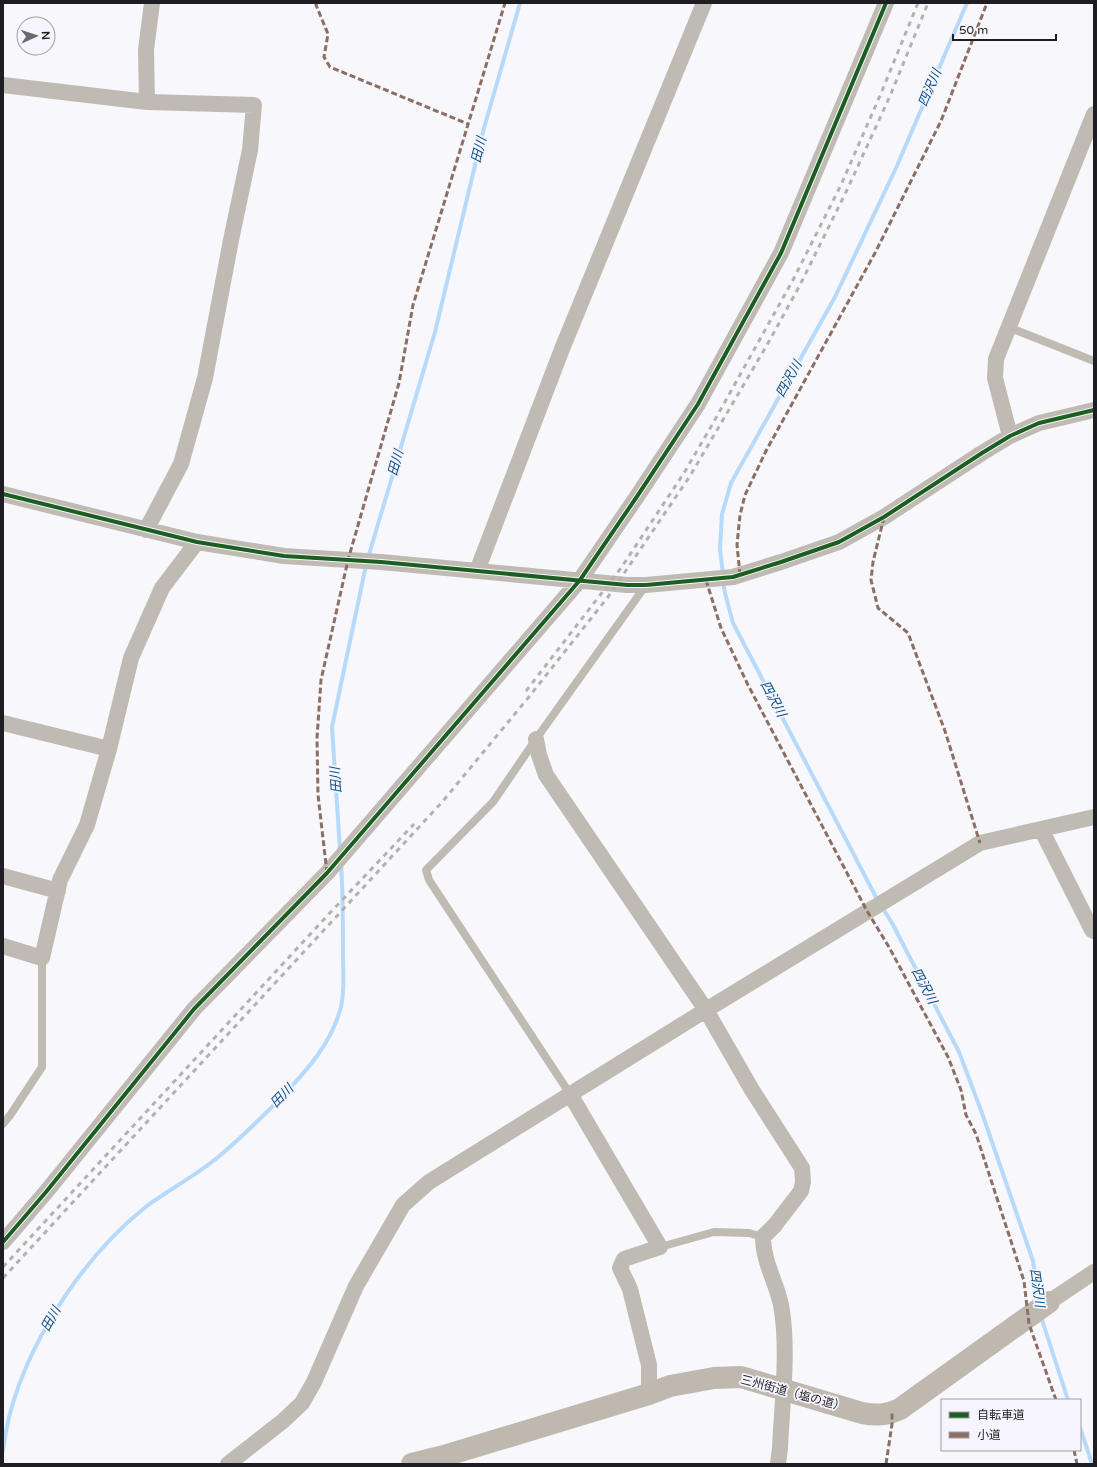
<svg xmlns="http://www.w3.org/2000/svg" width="1097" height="1467" font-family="'Varela Round','Noto Sans JP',sans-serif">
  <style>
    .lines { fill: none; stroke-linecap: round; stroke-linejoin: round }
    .stream { stroke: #b7dafb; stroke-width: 4 }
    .lane { stroke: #c0bbb2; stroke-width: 8 }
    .street { stroke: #c0bbb2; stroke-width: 16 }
    .secondary { stroke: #beb8af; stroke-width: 22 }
    .rail { stroke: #b4b1ae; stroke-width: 3; stroke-dasharray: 5 5; stroke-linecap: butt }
    .quiet { stroke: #8d6e63; stroke-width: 3; stroke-dasharray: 6 3; stroke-linecap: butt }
    .cycleway-casing { stroke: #f6f5fe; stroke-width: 6 }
    .cycleway { stroke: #1b5e20; stroke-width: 4 }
    .labels { text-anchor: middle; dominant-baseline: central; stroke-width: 3.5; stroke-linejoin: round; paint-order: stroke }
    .street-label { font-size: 12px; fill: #1e1d23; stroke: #f6f5fe }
    .water-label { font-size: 13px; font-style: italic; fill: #074f83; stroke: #f6f5fe }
  </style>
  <rect width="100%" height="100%" fill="#f7f7fc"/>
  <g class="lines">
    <path class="stream" d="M 368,558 L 435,332 L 484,128 L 520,3
      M 723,574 L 720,549 L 722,514 L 731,483 L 835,297 L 896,168 L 967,3
      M 723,581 L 725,593 L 733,623 L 878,901
      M 340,850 L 332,727 L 366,565
      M 882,907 L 892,923 L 959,1052 L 982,1113 L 1033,1261 L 1039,1300
      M 1041,1317 L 1068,1400
      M 1080,1427 L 1092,1464
      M 3,1451 C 13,1363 75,1265 143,1209 C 166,1191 194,1177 217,1158 C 239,1140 260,1119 280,1099 C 305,1072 331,1045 341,1007 C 345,990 343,971 343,953 C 343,923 343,893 341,863"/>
    <path class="lane" d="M 1008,327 L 1094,361
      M 570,1094 L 429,880 L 426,870 L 493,802 L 536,739 L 646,585
      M 3,1124 L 11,1114 L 42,1067 L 42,958
      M 660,1247 L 714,1232 L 749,1233 L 763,1237"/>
    <path class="street" d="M 3,85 L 147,102 L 254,105 L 250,150 L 231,240 L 205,378 L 181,464 L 146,530
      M 147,102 L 146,50 L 152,3
      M 1010,436 L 995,378 L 996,359 L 1094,114
      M 3,494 L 197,542 L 284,556 L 381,562 L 627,585 L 646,585 L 733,577 L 781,562 L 839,542 L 884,517 L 982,453 L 1010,436 L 1039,423 L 1094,410
      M 477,571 L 562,349 L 704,3
      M 3,723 L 109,749
      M 536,739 L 539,755 L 546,775 L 706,1010 L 752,1090 L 802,1168 L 803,1182 L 801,1191 L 775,1225 L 763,1237 C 763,1262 776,1281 781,1305 C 789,1348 782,1403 780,1448 L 778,1464
      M 1041,829 L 1092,930 L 1094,931
      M 3,876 L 58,891
      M 3,946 L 42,958 L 60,880 L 87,825 L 109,749 L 131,658 L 162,588 L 197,542
      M 570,1094 L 660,1247 L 624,1259 L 620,1268 L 630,1289 L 649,1365 L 649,1394
      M 3,1242 L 46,1192 L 194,1009 L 327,873 L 580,580 L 638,495 L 698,404 L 781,253 L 886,3
      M 1049,1302 L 1094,1272
      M 228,1464 L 283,1421 L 302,1403 L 314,1382 L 356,1286 L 403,1205 L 429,1182 L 706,1010 L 980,843 L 1094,817"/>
    <path class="secondary" d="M 412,1464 L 444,1456 L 649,1394 L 670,1386 L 714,1378 L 741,1377 L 862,1413 C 877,1416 887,1415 900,1409 L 1049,1302"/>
    <path class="rail" d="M 526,691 L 621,568 L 684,473 L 712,425 L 793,280 L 841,185 L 882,91 L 918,3
      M 3,1267 L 327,916 L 414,824
      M 3,1278 L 443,801 L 528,698 L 608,597 L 690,476 L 767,345 L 800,285 L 847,190 L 890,96 L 928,3"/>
    <path class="quiet" d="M 317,3 L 316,5 L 328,34 L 324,57 L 330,67 L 468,124
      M 884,517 L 873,562 L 871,580 L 878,608 L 908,633 L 945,731 L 980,843
      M 740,575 L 737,545 L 740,515 L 745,495 L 766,451 L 875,253 L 941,121 L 987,3
      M 706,580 L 721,628 L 748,685 L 867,911 L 889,947 L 948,1057 L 961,1090 L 966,1115 L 976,1134 L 1024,1281 L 1029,1324 L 1056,1400
      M 327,873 L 318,795 L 317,738 L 321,680 L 348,560 L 399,383 L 413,305 L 505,3
      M 1074,1450 L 1077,1464
      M 886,1464 L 892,1424 L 892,1413"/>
    <g class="cycleway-casing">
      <path id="cycleway" d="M 3,494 L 197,542 L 284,556 L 381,562 L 627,585 L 646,585 L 733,577 L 781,562 L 839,542 L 884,517 L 982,453 L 1010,436 L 1039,423 L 1094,410
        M 3,1242 L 46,1192 L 194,1009 L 327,873 L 580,580 L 638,495 L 698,404 L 781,253 L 886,3"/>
    </g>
    <use href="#cycleway" class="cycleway"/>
  </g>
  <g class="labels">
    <g class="street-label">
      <text transform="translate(793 1393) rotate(15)">三州街道（塩の道）</text>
    </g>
    <g class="water-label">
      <text transform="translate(930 88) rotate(-67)">四沢川</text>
      <text transform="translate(479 150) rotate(-76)">田川</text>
      <text transform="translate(789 379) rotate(-61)">四沢川</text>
      <text transform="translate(396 463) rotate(-74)">田川</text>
      <text transform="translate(773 699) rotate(62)">四沢川</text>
      <text transform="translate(336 780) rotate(-94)">田川</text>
      <text transform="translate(924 986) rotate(62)">四沢川</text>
      <text transform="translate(282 1096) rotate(-46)">田川</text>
      <text transform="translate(1037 1288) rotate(82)">四沢川</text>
      <text transform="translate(51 1319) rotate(-61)">田川</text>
    </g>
  </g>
  <rect width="1097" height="1467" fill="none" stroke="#1e1d23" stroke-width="8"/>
  <rect x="941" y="1399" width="140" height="52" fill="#f6f5fe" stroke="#a09fa6"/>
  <rect x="949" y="1412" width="20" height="6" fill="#1b5e20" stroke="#a09fa6"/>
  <text x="977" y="1419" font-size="12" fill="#1e1d23">自転車道</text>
  <rect x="949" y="1432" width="20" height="6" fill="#8d6e63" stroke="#a09fa6"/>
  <text x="977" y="1439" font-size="12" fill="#1e1d23">小道</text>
  <g transform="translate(36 36) rotate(87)"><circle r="19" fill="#f6f5fe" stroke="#a09fa6"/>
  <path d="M0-3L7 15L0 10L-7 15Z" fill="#6a696f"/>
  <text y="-6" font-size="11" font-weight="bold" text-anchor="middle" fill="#1e1d23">N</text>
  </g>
  <path d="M953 34v6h103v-6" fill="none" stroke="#1e1d23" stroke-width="2"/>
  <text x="959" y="34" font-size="12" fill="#1e1d23" stroke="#f6f5fe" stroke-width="3" paint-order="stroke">50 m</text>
</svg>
